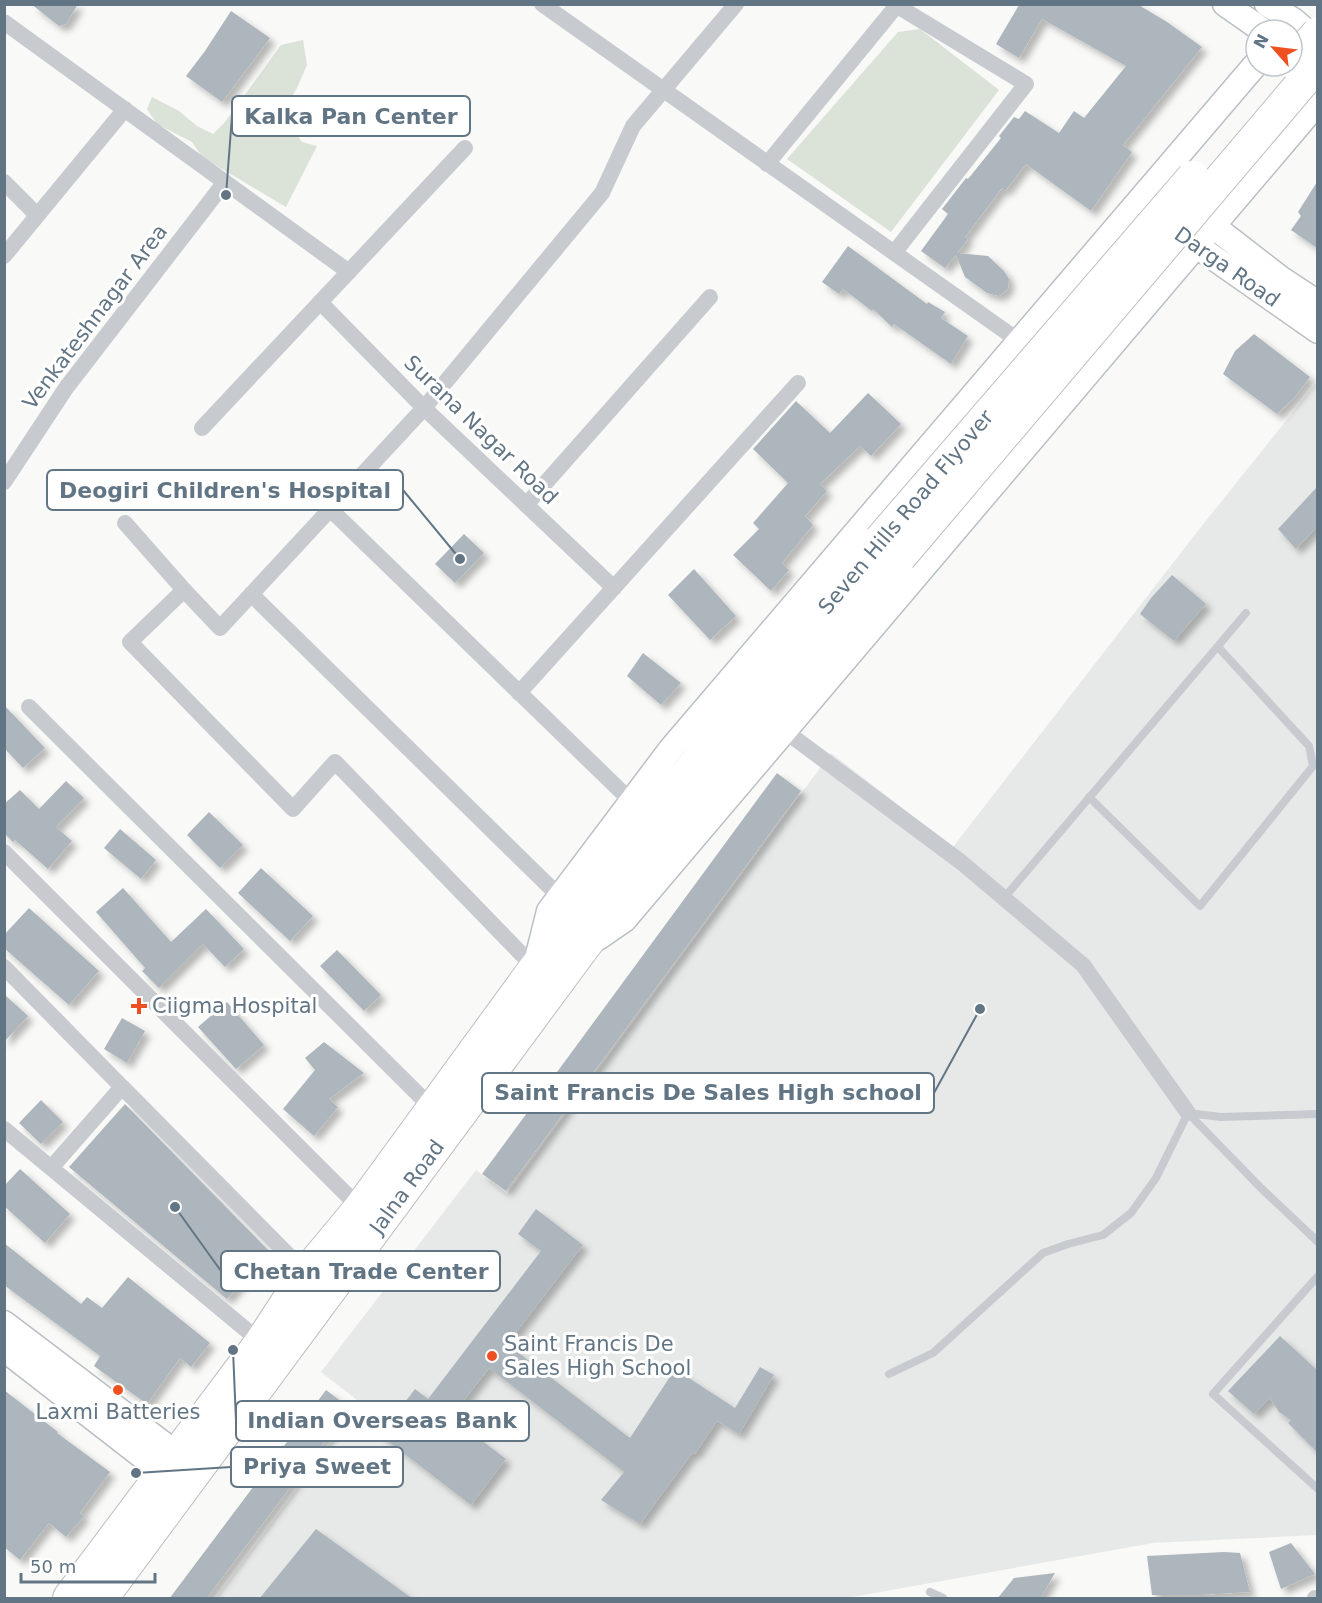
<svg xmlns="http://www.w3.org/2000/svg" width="1322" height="1603" font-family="'DejaVu Sans',sans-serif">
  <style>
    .built { fill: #e7e8e8 }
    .green { fill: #dbe2d7 }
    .building { fill: #adb6bc; filter: url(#shadow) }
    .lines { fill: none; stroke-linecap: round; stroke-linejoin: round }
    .secondary-casing { stroke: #b9bfc3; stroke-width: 27 }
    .highway-casing { stroke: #bbbfc2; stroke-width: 34 }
    .lane { stroke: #c7cbcf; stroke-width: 8 }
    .street { stroke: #c7cbcf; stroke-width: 16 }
    .secondary { stroke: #fff; stroke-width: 24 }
    .highway { stroke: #fff; stroke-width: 32 }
    .highway-bridge-casing { stroke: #bbbfc2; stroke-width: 34; stroke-linecap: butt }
    .highway-bridge { stroke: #fff; stroke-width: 32 }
    .poi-dot { fill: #ef5021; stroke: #fff; stroke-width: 2 }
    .labels { text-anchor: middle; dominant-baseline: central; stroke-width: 6; stroke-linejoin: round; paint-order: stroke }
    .street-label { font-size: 21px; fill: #627584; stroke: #fff }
    .poi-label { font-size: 21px; fill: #627584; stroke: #fff; text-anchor: start }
    .leader { fill: none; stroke: #627584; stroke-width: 2 }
    .callout-dot { fill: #627584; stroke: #fff; stroke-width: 2 }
    .callout { fill: #fff; stroke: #627584; stroke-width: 2 }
    .callout-label { font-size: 22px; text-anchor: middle; font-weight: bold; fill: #627584 }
  </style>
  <defs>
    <filter id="shadow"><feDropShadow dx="5.5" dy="5.5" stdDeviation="3" flood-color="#0004"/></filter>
  </defs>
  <rect width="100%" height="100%" fill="#f9f9f7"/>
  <path class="built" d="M 1317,382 L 1317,1535 L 1153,1543 L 847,1598 L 216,1598 L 361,1403 L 321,1372 L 476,1170 L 507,1194 L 831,753 L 953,847 L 1197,532 Z"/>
  <path class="green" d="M 920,29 L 999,90 L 891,232 L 787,159 L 898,32 Z
    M 303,40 L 307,65 L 297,88 L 281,114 L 302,142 L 317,146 L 286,207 L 202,157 L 192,142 L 157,124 L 147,109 L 152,97 L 179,111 L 197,126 L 213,134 L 225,122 L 281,45 Z"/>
  <path class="building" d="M 31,4 L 78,4 L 66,24 L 59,26 Z
    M 1017,4 L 1137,4 L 1167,22 L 1202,47 L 1123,145 L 1132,152 L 1091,211 L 1026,164 L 1005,191 L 1002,188 L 965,237 L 968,239 L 957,253 L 988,256 L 1004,271 L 1009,279 L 1008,289 L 999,296 L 987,293 L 965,277 L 956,255 L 945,268 L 921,251 L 948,214 L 942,209 L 966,178 L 968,179 L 1001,138 L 999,136 L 1014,117 L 1019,119 L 1025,111 L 1059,133 L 1074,111 L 1084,118 L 1126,66 L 1042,19 L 1019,58 L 996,44 L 1019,5 Z
    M 231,11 L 270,38 L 222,102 L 186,76 L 205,51 Z
    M 1317,182 L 1317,248 L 1291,230 L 1301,216 L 1298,212 Z
    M 848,246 L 927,304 L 928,302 L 945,312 L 941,318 L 968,336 L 951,364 L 894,324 L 892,327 L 873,309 L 872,311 L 843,289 L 839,294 L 822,282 Z
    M 1254,334 L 1310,377 L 1294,398 L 1277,414 L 1223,374 L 1235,351 Z
    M 868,393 L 901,424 L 871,456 L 860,446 L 820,484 L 827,491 L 805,516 L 813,525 L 782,563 L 789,570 L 771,591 L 733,555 L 759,529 L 753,523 L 788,483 L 753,449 L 796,401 L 830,433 Z
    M 1317,487 L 1317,527 L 1296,549 L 1278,529 Z
    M 464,534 L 484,553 L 455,583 L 435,564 Z
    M 694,569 L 736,616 L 710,640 L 668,595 Z
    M 1172,575 L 1206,604 L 1174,641 L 1140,614 L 1151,598 Z
    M 643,653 L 681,683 L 661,705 L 627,676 Z
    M 4,705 L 45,748 L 23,768 L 4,748 Z
    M 777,773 L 801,791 L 506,1191 L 482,1174 Z
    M 66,781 L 84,798 L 56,827 L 72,841 L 48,869 L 15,840 L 13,842 L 4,833 L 4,804 L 20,790 L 39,809 Z
    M 209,812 L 243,845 L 220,868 L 187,835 Z
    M 120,829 L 156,860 L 141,879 L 104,848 Z
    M 261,868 L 313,916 L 290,941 L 238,893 Z
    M 123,888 L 171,942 L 206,909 L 244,949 L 225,967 L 203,944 L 159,988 L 142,971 L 145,968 L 96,912 Z
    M 29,908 L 99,971 L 69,1005 L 4,948 L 4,935 Z
    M 337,950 L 381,995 L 364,1011 L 320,966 Z
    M 4,994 L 28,1016 L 4,1042 Z
    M 227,1002 L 264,1045 L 236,1069 L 198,1027 Z
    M 122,1018 L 145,1031 L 127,1063 L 104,1049 Z
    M 324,1042 L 364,1073 L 329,1099 L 338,1107 L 314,1136 L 283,1109 L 315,1070 L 305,1058 Z
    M 41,1100 L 63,1122 L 41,1144 L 19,1123 Z
    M 125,1104 L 269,1251 L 227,1299 L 69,1167 Z
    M 20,1169 L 70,1214 L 45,1243 L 4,1206 L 4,1186 Z
    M 536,1209 L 583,1245 L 507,1344 L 630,1438 L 675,1369 L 735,1408 L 760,1367 L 774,1375 L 739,1434 L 717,1421 L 695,1454 L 692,1453 L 640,1524 L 601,1500 L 624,1472 L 489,1368 L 451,1417 L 506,1459 L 471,1505 L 380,1435 L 415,1389 L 428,1399 L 541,1251 L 518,1234 Z
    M 4,1243 L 81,1304 L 87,1297 L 102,1308 L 128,1277 L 210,1343 L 191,1367 L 180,1358 L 147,1404 L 94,1366 L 100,1356 L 4,1285 Z
    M 1280,1336 L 1317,1370 L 1317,1452 L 1288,1423 L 1291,1420 L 1279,1412 L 1270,1398 L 1254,1414 L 1228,1391 Z
    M 4,1390 L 58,1432 L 57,1433 L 110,1472 L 80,1513 L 84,1516 L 66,1537 L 49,1523 L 20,1560 L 4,1547 Z
    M 326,1390 L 350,1408 L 206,1599 L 169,1599 Z
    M 316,1529 L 413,1599 L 259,1599 Z
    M 1291,1543 L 1315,1574 L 1281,1589 L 1269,1552 Z
    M 1224,1552 L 1240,1553 L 1250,1592 L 1198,1595 L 1152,1595 L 1147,1556 Z
    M 1055,1573 L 1040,1599 L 997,1599 L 1014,1578 Z"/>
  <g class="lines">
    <g class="secondary-casing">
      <path id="secondary" d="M 1225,4 L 1262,30
        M 1267,4 L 1293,20 L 1318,41
        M 1200,216 L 1280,278 L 1318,303
        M 1184,237 L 1318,331
        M 598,938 L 624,920 L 1318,102
        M 536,963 L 549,911 L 671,749 L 1256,64
        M 4,1323 L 178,1455
        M 4,1349 L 164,1473"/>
    </g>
    <g class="highway-casing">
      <path id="highway" d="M 69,1598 L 261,1342 L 306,1273 L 360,1208 L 535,968 L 698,760 L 880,540
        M 102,1598 L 583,948 L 652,857 L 900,557"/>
    </g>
    <path class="lane" d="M 1089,797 L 1200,906 L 1313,766 L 1309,746 L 1218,647
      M 1004,898 L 1246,613
      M 1188,1113 L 1261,1188 L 1318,1242
      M 1188,1113 L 1221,1117 L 1318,1114
      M 1318,1276 L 1213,1394 L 1318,1489
      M 889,1374 L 933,1353 L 1043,1253 L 1068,1244 L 1103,1235 L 1131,1213 L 1156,1178 L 1188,1113
      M 930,1592 L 943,1598"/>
    <path class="street" d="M 542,4 L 1019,341
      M 4,22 L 349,272
      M 767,164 L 898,4
      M 4,182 L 37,215
      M 894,253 L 1026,84 L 894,4
      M 4,256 L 125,109
      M 320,302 L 424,408 L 614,588
      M 202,428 L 465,148
      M 4,482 L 66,388 L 225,182
      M 526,505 L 710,297
      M 330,509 L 631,801
      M 125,523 L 184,590 L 220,628 L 424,408 L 602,193 L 633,126 L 736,4
      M 184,590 L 130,642 L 293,809 L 335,762 L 535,968
      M 251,594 L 560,897
      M 519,693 L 798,383
      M 29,707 L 433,1109
      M 785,731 L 961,862 L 1083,965 L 1188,1113
      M 4,852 L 360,1208
      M 4,967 L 122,1087 L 51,1168
      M 122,1087 L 306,1273
      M 4,1129 L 261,1342
      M 1315,1598 L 1318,1598"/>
    <use href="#secondary" class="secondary"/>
    <use href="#highway" class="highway"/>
    <g class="highway-bridge-casing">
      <path id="highway-bridge" d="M 1292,62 L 1318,33
        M 880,540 L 1193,177
        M 900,557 L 1318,64"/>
    </g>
    <use href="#highway-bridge" class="highway-bridge"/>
  </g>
  <g class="poi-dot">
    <path d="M136 997h6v6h6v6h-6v6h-6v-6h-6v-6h6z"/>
    <circle cx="492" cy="1356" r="6"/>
    <circle cx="118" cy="1390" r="6"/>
  </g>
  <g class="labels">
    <g class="street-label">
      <text transform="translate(1227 267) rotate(35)">Darga Road</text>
      <text transform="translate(95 317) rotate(-53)">Venkateshnagar Area</text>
      <text transform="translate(481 430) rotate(44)">Surana Nagar Road</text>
      <text transform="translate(906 512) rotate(-50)">Seven Hills Road Flyover</text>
      <text transform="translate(407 1187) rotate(-54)">Jalna Road</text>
    </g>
    <g class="poi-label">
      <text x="152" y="1006">Ciigma Hospital</text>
      <text x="504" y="1344">Saint Francis De<tspan x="504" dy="24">Sales High School</tspan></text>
      <text x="118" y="1412" text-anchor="middle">Laxmi Batteries</text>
    </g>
  </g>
  <path class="leader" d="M226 195L232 116M460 559L403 490M980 1009L934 1093M175 1207L221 1271M233 1350L236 1421M136 1473L231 1467"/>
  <g class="callout-dot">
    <circle cx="226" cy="195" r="6"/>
    <circle cx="460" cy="559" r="6"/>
    <circle cx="980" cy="1009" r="6"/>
    <circle cx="175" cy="1207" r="6"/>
    <circle cx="233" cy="1350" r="6"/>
    <circle cx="136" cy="1473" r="6"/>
  </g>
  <g class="callout">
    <rect x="232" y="96" width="238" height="40" rx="6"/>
    <rect x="47" y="470" width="356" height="40" rx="6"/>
    <rect x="482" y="1073" width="452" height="40" rx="6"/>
    <rect x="221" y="1251" width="279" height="40" rx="6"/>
    <rect x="236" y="1401" width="293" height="40" rx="6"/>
    <rect x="231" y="1447" width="172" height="40" rx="6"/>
  </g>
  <g class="callout-label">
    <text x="351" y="124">Kalka Pan Center</text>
    <text x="225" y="498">Deogiri Children's Hospital</text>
    <text x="708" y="1100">Saint Francis De Sales High school</text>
    <text x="361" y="1279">Chetan Trade Center</text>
    <text x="382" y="1428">Indian Overseas Bank</text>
    <text x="317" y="1474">Priya Sweet</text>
  </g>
  <rect width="1322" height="1603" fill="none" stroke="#627584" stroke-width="12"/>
  <g transform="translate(1274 48) rotate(298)"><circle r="28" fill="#ffffff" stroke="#c0c8ce" stroke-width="1.5"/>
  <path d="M0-4.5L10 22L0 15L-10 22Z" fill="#ef5021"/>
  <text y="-9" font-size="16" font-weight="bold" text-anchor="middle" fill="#627584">N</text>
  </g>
  <path d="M21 1573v9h134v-9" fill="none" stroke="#627584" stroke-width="3"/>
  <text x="30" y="1573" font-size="18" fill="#627584" stroke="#ffffff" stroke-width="4.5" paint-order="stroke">50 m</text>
</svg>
